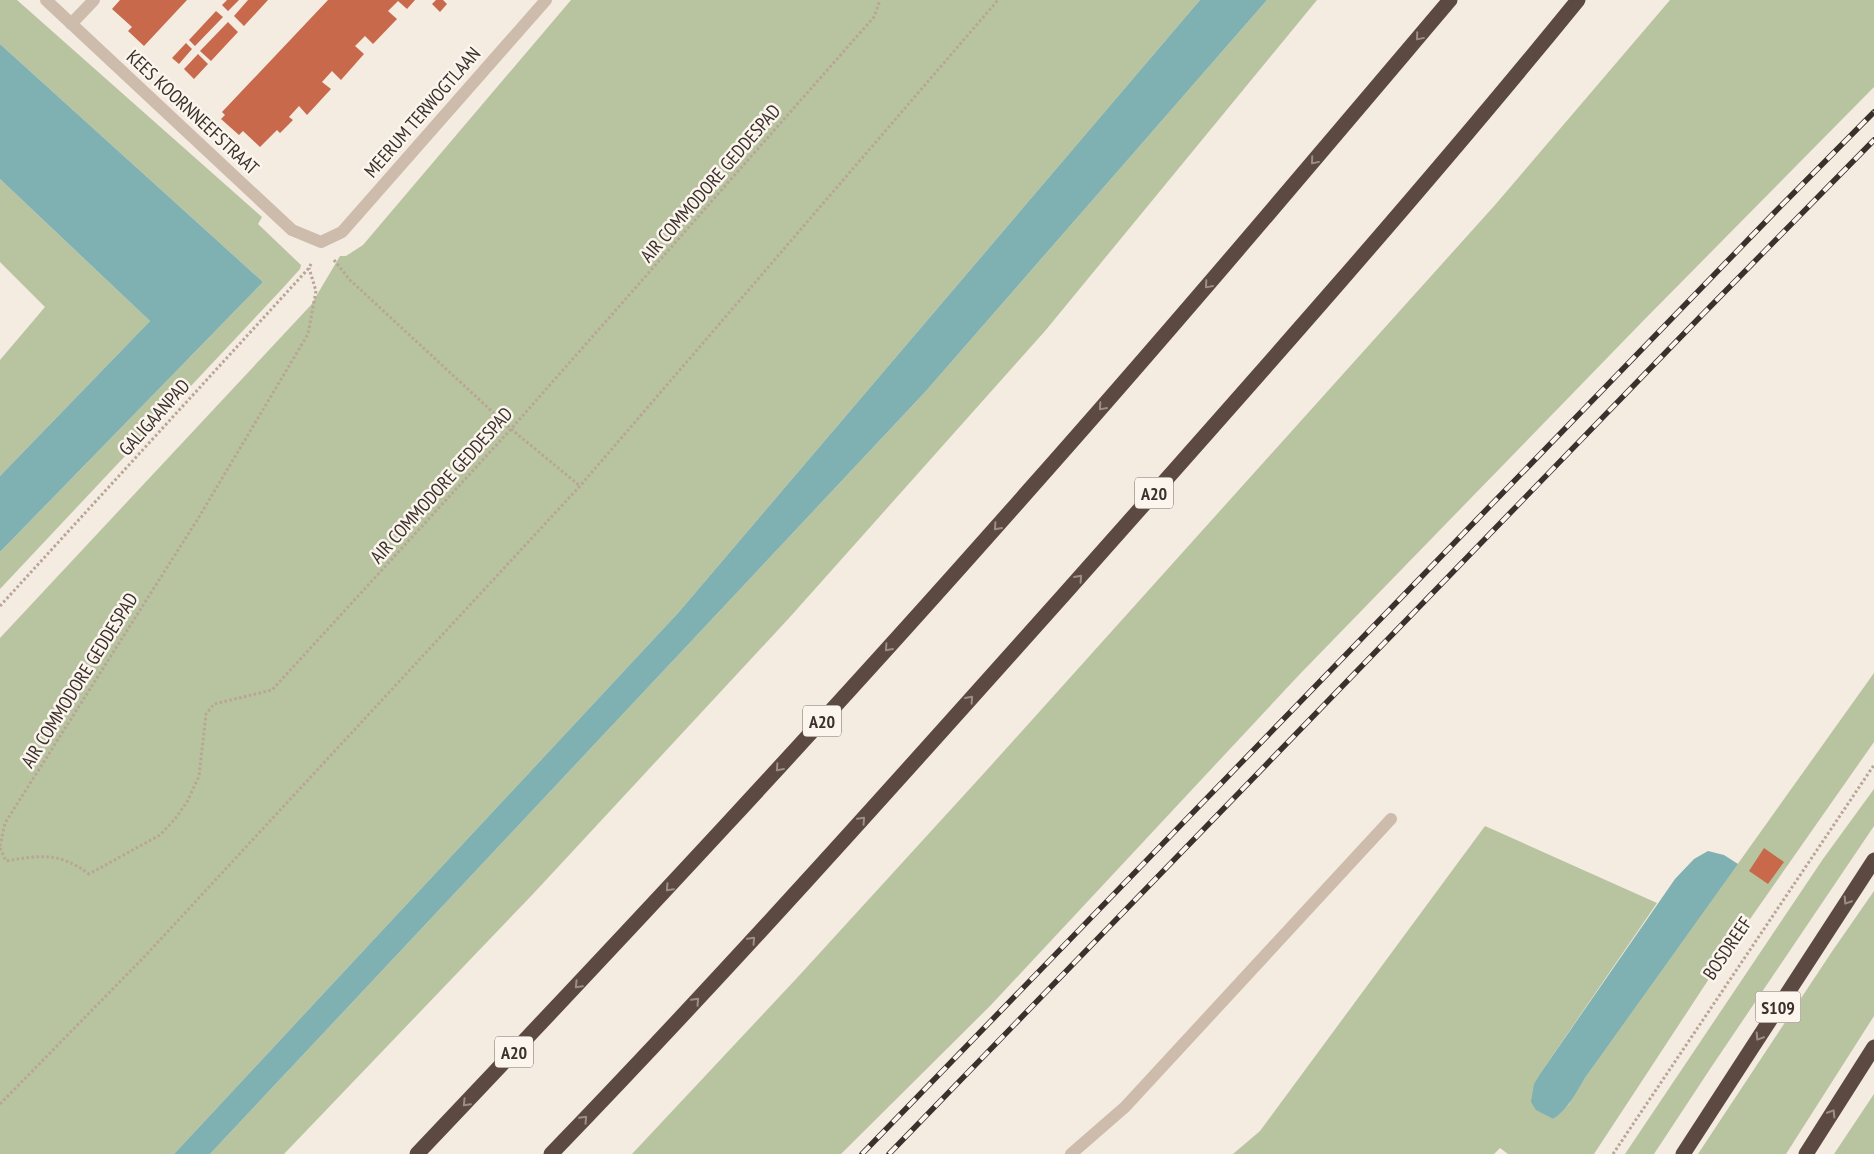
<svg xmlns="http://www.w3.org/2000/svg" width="1874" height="1154" font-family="'PT Sans Narrow',sans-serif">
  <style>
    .green { fill: #b8c4a0 }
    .water { fill: #7fb0b2 }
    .building { fill: #c8694b }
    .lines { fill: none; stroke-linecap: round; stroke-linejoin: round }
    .path { stroke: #b9a596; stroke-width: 3; stroke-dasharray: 2.5 2.5; stroke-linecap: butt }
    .minor { stroke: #cdbbac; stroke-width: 12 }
    .highway { stroke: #5c4a42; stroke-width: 15 }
    .rail-casing { stroke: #3b302b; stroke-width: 5.5 }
    .rail { stroke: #fbf5ee; stroke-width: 4; stroke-dasharray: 11; stroke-linecap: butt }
    .oneway { stroke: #9c8e87 }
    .labels { text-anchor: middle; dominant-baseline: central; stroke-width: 5; stroke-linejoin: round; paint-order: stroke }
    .shield { fill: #fbf5ee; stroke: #756b66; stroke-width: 1 }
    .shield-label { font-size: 18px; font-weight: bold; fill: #3b302b }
    .street-label { font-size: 19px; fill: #3b302b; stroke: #fbf5ee }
  </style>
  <rect width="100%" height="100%" fill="#f4ebe1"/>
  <path class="green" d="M 0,0 L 17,0 L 262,217 L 258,224 L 301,265 L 300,269 L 282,289 L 0,589 L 0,552 L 263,282 L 0,44 Z
    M 571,0 L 1200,0 L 678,613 L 174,1154 L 0,1154 L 0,638 L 311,305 L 340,256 L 346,256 L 363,245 Z
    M 1267,0 L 1317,0 L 1045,331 L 790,617 L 533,894 L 284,1154 L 210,1154 L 926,391 Z
    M 1670,0 L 1874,0 L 1874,87 L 1642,322 L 1299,675 L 990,1006 L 841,1154 L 632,1154 L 796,979 L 986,771 L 1495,205 Z
    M 0,179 L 150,321 L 0,476 L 0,360 L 45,307 L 0,262 Z
    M 1874,673 L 1874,742 L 1722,959 L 1594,1154 L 1508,1154 L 1500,1148 L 1494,1154 L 1233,1154 L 1260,1131 L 1485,826 L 1657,903 L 1542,1071 L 1536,1109 L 1553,1119 L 1569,1104 L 1585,1078 Z
    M 1874,789 L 1874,826 L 1710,1069 L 1654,1154 L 1625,1154 L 1823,859 Z
    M 1874,891 L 1874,1016 L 1786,1154 L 1698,1154 L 1831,953 Z
    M 1874,1094 L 1874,1154 L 1834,1154 Z"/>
  <path class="water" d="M 1200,0 L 1267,0 L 926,391 L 210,1154 L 174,1154 L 678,613 Z
    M 0,44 L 263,282 L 0,552 L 0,476 L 150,321 L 0,179 Z
    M 1708,851 L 1724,855 L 1738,864 L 1585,1078 C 1576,1093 1568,1109 1553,1119 L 1536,1110 L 1531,1102 L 1534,1084 L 1542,1071 L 1675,879 L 1694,859 Z"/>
  <path class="building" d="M 120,0 L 187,0 L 144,46 L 128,31 L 132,27 L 112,9 Z
    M 227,0 L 239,0 L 228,11 L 222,5 Z
    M 248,0 L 268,0 L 244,26 L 234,16 Z
    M 328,0 L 415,0 L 407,9 L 398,1 L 388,11 L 397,19 L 373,44 L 365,36 L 355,46 L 364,54 L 341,80 L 332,71 L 322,82 L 331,89 L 307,115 L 299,106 L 289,117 L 293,120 L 280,133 L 277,130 L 260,147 L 243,131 L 239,135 L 221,119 L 225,115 L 222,112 Z
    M 436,0 L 443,0 L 447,4 L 440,12 L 432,4 Z
    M 216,11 L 223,17 L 195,46 L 189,40 Z
    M 228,22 L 238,32 L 211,61 L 200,51 Z
    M 186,43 L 192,49 L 179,64 L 172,58 Z
    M 198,54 L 208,64 L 194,79 L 184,69 Z
    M 1764,848 L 1784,862 L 1768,884 L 1749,871 Z"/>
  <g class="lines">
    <path class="path" d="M 334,260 L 350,280 L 511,429 L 580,486
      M 0,606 L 309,268 L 312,262
      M 0,846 L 5,823 L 199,517 L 308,334 L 316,291 L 309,268
      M 0,848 L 6,861 C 41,855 59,852 89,874 L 160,835 L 175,819 L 187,802 L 199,776 L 206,714 L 214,704 L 272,690 L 511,429 L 874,17 L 880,0
      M 0,1104 L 146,955 L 580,486 L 998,0
      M 1613,1154 L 1874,765"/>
    <path class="minor" d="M 46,0 L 292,230 L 321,242 L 342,232 L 546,0
      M 71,24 L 94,0
      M 1071,1154 L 1125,1107 L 1391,819"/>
    <path class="highway" d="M 417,1154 C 624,936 830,716 1029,490 C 1172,329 1311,164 1450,0
      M 551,1154 C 725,974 893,786 1060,599 C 1235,402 1411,205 1578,0
      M 1683,1154 L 1874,860
      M 1806,1154 L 1874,1047"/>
    <g class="rail-casing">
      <path id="rail" d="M 862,1154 L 1773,214 L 1874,112
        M 889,1154 L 1701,316 L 1874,140"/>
    </g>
    <use href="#rail" class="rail"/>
  </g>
  <defs><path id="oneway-chevron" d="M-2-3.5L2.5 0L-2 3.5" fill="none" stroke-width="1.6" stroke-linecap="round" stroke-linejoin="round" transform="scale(1.25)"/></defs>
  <g class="oneway">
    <use href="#oneway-chevron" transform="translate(1419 37) rotate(130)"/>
    <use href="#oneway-chevron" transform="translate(1314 161) rotate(130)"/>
    <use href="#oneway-chevron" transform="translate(1208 285) rotate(131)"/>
    <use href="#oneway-chevron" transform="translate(1102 407) rotate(131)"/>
    <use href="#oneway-chevron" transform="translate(997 527) rotate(132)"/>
    <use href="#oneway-chevron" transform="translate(1079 578) rotate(-48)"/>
    <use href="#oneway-chevron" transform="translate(888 648) rotate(132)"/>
    <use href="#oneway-chevron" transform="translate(970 699) rotate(-48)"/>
    <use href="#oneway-chevron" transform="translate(779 768) rotate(132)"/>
    <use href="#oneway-chevron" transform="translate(862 820) rotate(-47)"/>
    <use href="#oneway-chevron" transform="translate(669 888) rotate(133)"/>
    <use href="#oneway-chevron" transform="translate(1847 901) rotate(123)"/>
    <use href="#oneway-chevron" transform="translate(752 940) rotate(-47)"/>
    <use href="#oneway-chevron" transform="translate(578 985) rotate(134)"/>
    <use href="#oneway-chevron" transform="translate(696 1001) rotate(-47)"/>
    <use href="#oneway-chevron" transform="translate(1759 1037) rotate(123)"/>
    <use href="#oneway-chevron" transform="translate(466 1103) rotate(134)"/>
    <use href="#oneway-chevron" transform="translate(1832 1113) rotate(-58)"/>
    <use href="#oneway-chevron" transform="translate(584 1119) rotate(-47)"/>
  </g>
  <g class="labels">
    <g class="shield">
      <rect x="1135" y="477.5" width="38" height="31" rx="4"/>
      <rect x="803" y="705.5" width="38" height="31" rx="4"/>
      <rect x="1755.5" y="991.5" width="45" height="31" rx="4"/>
      <rect x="495" y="1036.5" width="38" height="31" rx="4"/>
    </g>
    <g class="shield-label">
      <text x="1154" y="493">A20</text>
      <text x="822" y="721">A20</text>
      <text x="1778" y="1007">S109</text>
      <text x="514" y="1052">A20</text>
    </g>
    <g class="street-label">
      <text transform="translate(193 112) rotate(43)">KEES KOORNNEEFSTRAAT</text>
      <text transform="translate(422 112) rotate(-49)">MEERUM TERWOGTLAAN</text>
      <text transform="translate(710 183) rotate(-49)">AIR COMMODORE GEDDESPAD</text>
      <text transform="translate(154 417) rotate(-48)">GALIGAANPAD</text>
      <text transform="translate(441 485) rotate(-48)">AIR COMMODORE GEDDESPAD</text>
      <text transform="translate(79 680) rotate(-58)">AIR COMMODORE GEDDESPAD</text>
      <text transform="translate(1727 948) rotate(-56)">BOSDREEF</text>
    </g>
  </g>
</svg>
